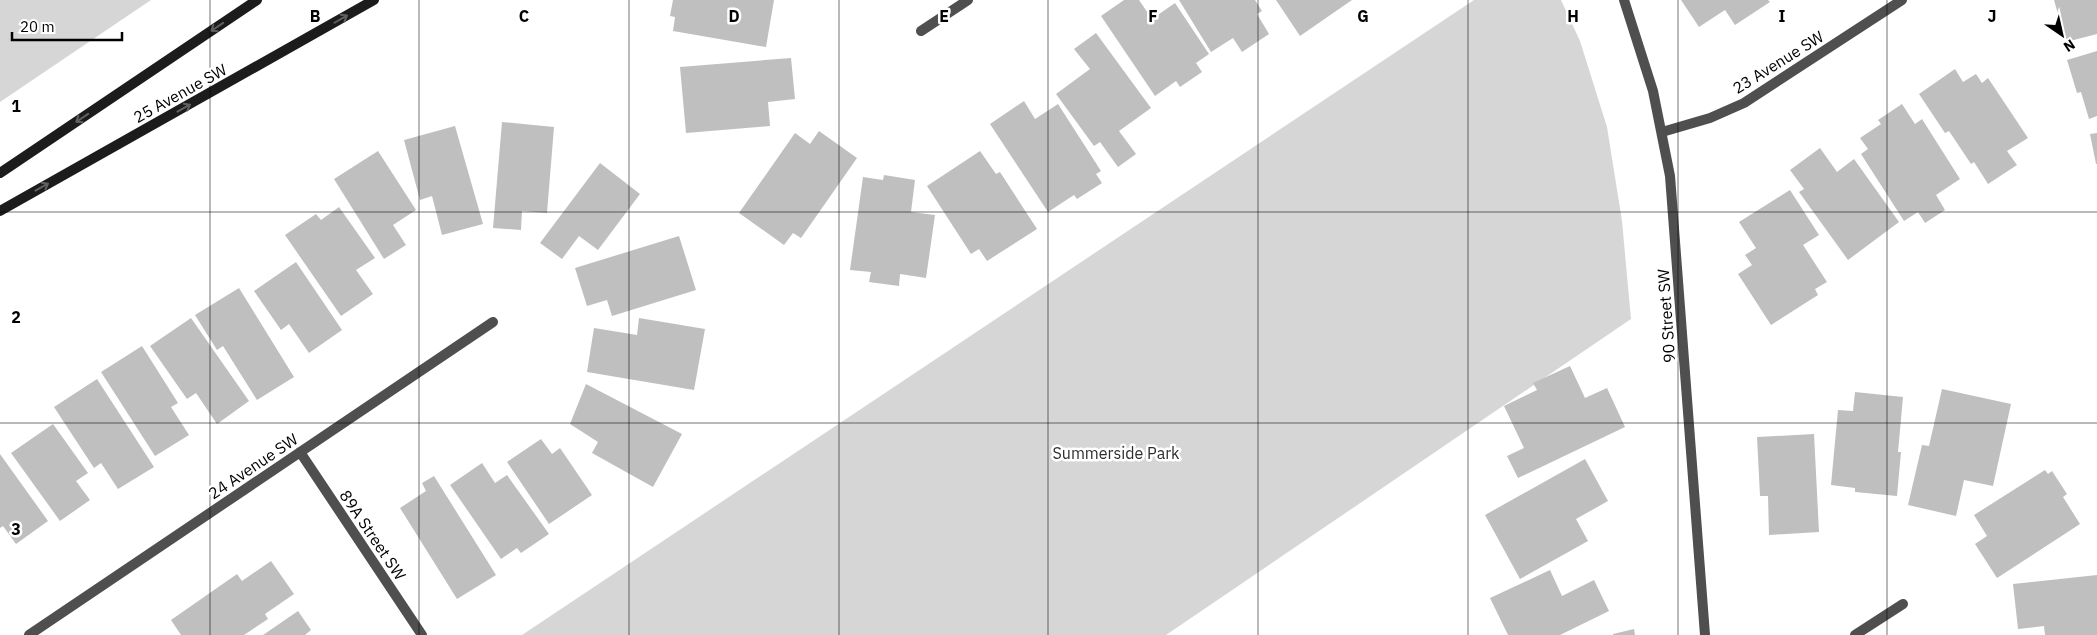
<svg xmlns="http://www.w3.org/2000/svg" width="2097" height="635" font-family="'IBM Plex Sans',sans-serif">
  <style>
    .green { fill: #d6d6d6 }
    .building { fill: #bfbfbf }
    .lines { fill: none; stroke-linecap: round; stroke-linejoin: round }
    .minor { stroke: #4f4f4f; stroke-width: 10 }
    .tertiary { stroke: #4f4f4f; stroke-width: 10 }
    .secondary { stroke: #1c1c1c; stroke-width: 10 }
    .oneway { stroke: #606060 }
    .grid { fill: none; stroke: #000; stroke-width: 1; stroke-opacity: 0.55 }
    .labels { text-anchor: middle; dominant-baseline: central; stroke-width: 5; stroke-linejoin: round; paint-order: stroke }
    .street-label { font-size: 16px; fill: #000; stroke: #fff }
    .park-label { font-size: 16px; fill: #2d2d2d; stroke: #fff }
    .grid-label { font-size: 16px; text-anchor: middle; font-weight: bold; fill: #000; stroke: #fff; stroke-width: 5; stroke-linejoin: round; paint-order: stroke }
  </style>
  <rect width="100%" height="100%" fill="#fff"/>
  <path class="green" d="M 0,0 L 151,0 L 0,102 Z
    M 1474,0 L 1561,0 L 1580,41 L 1607,127 L 1622,221 L 1631,319 L 1166,635 L 522,635 Z"/>
  <path class="building" d="M 673,0 L 774,0 L 766,47 L 673,31 L 675,17 L 670,16 Z
    M 1124,0 L 1139,0 L 1152,19 L 1175,3 L 1209,54 L 1196,63 L 1202,72 L 1180,87 L 1176,81 L 1155,96 L 1101,16 Z
    M 1179,0 L 1255,0 L 1262,11 L 1257,14 L 1269,34 L 1242,52 L 1233,38 L 1211,52 Z
    M 1276,0 L 1352,0 L 1300,36 Z
    M 1681,0 L 1768,0 L 1770,2 L 1735,25 L 1725,10 L 1699,27 Z
    M 2054,0 L 2097,0 L 2097,34 L 2066,42 Z
    M 1096,33 L 1151,108 L 1119,131 L 1136,154 L 1118,167 L 1100,142 L 1094,146 L 1056,94 L 1090,69 L 1074,49 Z
    M 2097,51 L 2097,116 L 2089,119 L 2081,92 L 2077,93 L 2067,60 Z
    M 791,58 L 795,99 L 768,102 L 770,126 L 686,133 L 680,67 Z
    M 1955,69 L 1963,82 L 1976,74 L 1982,83 L 1988,78 L 2028,138 L 2007,151 L 2017,165 L 1988,184 L 1974,162 L 1971,164 L 1949,131 L 1945,133 L 1919,94 Z
    M 1024,101 L 1035,119 L 1058,104 L 1101,171 L 1096,174 L 1102,183 L 1077,199 L 1074,195 L 1048,212 L 990,124 Z
    M 1902,104 L 1915,124 L 1922,119 L 1960,179 L 1936,195 L 1945,210 L 1925,223 L 1918,212 L 1904,221 L 1861,154 L 1868,149 L 1860,138 L 1881,124 L 1878,120 Z
    M 502,122 L 554,127 L 547,213 L 522,211 L 521,230 L 493,228 Z
    M 455,126 L 483,224 L 442,235 L 432,196 L 420,200 L 404,140 Z
    M 819,131 L 857,158 L 801,238 L 793,233 L 784,245 L 739,213 L 795,133 L 810,144 Z
    M 2097,133 L 2097,164 L 2096,164 L 2090,134 Z
    M 1820,148 L 1837,172 L 1854,159 L 1899,222 L 1848,260 L 1799,192 L 1804,189 L 1790,170 Z
    M 378,151 L 416,210 L 393,225 L 406,245 L 384,259 L 334,179 Z
    M 980,151 L 996,174 L 1000,172 L 1037,229 L 987,261 L 979,249 L 971,254 L 927,186 Z
    M 600,163 L 640,194 L 598,250 L 579,236 L 562,259 L 540,243 Z
    M 884,175 L 915,180 L 911,212 L 935,215 L 926,278 L 900,274 L 899,286 L 869,282 L 871,272 L 850,270 L 863,177 L 883,180 Z
    M 1790,190 L 1819,235 L 1803,245 L 1827,282 L 1815,289 L 1818,295 L 1771,325 L 1738,274 L 1752,265 L 1745,255 L 1756,248 L 1739,222 Z
    M 339,207 L 375,258 L 356,270 L 373,294 L 341,316 L 285,235 L 316,214 L 321,220 Z
    M 679,236 L 696,290 L 612,316 L 607,300 L 587,306 L 575,268 Z
    M 296,262 L 342,330 L 309,353 L 289,324 L 281,330 L 254,291 Z
    M 239,288 L 294,377 L 257,400 L 223,346 L 217,350 L 195,315 Z
    M 191,318 L 249,401 L 217,424 L 196,393 L 187,399 L 150,346 Z
    M 639,318 L 705,329 L 694,390 L 587,372 L 594,328 L 637,335 Z
    M 142,346 L 178,403 L 171,407 L 189,435 L 155,456 L 101,372 Z
    M 1570,366 L 1585,398 L 1607,388 L 1625,427 L 1518,478 L 1507,456 L 1524,448 L 1504,406 L 1537,390 L 1533,383 Z
    M 97,379 L 154,467 L 118,489 L 101,463 L 94,468 L 54,407 Z
    M 586,384 L 682,434 L 653,487 L 592,453 L 598,442 L 570,424 Z
    M 1942,389 L 2011,404 L 1993,486 L 1964,480 L 1956,516 L 1908,505 L 1922,445 L 1929,446 Z
    M 1855,392 L 1903,397 L 1898,452 L 1901,452 L 1897,496 L 1855,492 L 1855,488 L 1831,485 L 1838,410 L 1853,411 Z
    M 53,424 L 88,473 L 76,481 L 90,500 L 60,521 L 11,453 Z
    M 1814,434 L 1819,532 L 1769,535 L 1768,496 L 1760,496 L 1757,437 Z
    M 541,439 L 552,454 L 560,448 L 592,495 L 549,524 L 507,462 Z
    M 0,454 L 48,521 L 16,544 L 3,526 L 0,528 Z
    M 1585,459 L 1608,501 L 1576,519 L 1588,541 L 1520,579 L 1485,515 Z
    M 482,463 L 495,483 L 507,475 L 549,534 L 521,553 L 517,548 L 501,559 L 450,485 Z
    M 2045,470 L 2048,474 L 2052,471 L 2067,494 L 2063,497 L 2080,524 L 1997,578 L 1975,544 L 1987,536 L 1974,515 Z
    M 434,476 L 496,575 L 457,599 L 400,508 L 426,491 L 422,483 Z
    M 271,561 L 294,594 L 265,614 L 268,619 L 244,635 L 181,635 L 171,620 L 237,574 L 242,581 Z
    M 1550,570 L 1562,596 L 1594,580 L 1609,611 L 1560,635 L 1508,635 L 1490,598 Z
    M 2097,575 L 2097,635 L 2045,635 L 2044,626 L 2018,629 L 2013,584 Z
    M 298,611 L 311,630 L 305,635 L 263,635 Z
    M 1634,629 L 1635,635 L 1613,635 L 1613,634 Z"/>
  <g class="lines">
    <path class="minor" d="M 921,31 L 968,0
      M 1662,132 L 1710,118 L 1744,103 L 1902,0
      M 300,452 L 422,635
      M 29,635 L 493,322
      M 1855,635 L 1903,604"/>
    <path class="tertiary" d="M 1624,0 L 1653,91 L 1670,176 L 1705,635"/>
    <path class="secondary" d="M 0,173 L 257,0
      M 0,211 L 374,0"/>
  </g>
  <defs><path id="oneway-shaft" d="M-6 0H5M1.5-3L5.5 0L1.5 3" fill="none" stroke-width="1.6" stroke-linecap="round" stroke-linejoin="round" transform="scale(1.25)"/></defs>
  <g class="oneway">
    <use href="#oneway-shaft" transform="translate(341 19) rotate(-30)"/>
    <use href="#oneway-shaft" transform="translate(217 27) rotate(146)"/>
    <use href="#oneway-shaft" transform="translate(184 108) rotate(-29)"/>
    <use href="#oneway-shaft" transform="translate(82 118) rotate(146)"/>
    <use href="#oneway-shaft" transform="translate(42 187) rotate(-29)"/>
  </g>
  <path class="grid" d="M 210,0 L 210,635M 419,0 L 419,635M 629,0 L 629,635M 839,0 L 839,635M 1048,0 L 1048,635M 1258,0 L 1258,635M 1468,0 L 1468,635M 1678,0 L 1678,635M 1887,0 L 1887,635M 0,212 L 2097,212M 0,423 L 2097,423"/>
  <g class="labels">
    <g class="street-label">
      <text transform="translate(1778 62) rotate(-32)">23 Avenue SW</text>
      <text transform="translate(180 93) rotate(-29)">25 Avenue SW</text>
      <text transform="translate(1666 316) rotate(-94)">90 Street SW</text>
      <text transform="translate(253 466) rotate(-34)">24 Avenue SW</text>
      <text transform="translate(373 535) rotate(56)">89A Street SW</text>
    </g>
    <g class="park-label">
      <text x="1116" y="453">Summerside Park</text>
    </g>
  </g>
  <g class="grid-label">
    <text x="315" y="22">B</text>
    <text x="524" y="22">C</text>
    <text x="734" y="22">D</text>
    <text x="944" y="22">E</text>
    <text x="1153" y="22">F</text>
    <text x="1363" y="22">G</text>
    <text x="1573" y="22">H</text>
    <text x="1782" y="22">I</text>
    <text x="1992" y="22">J</text>
    <text x="16" y="112">1</text>
    <text x="16" y="323">2</text>
    <text x="16" y="535">3</text>
  </g>
  <g transform="translate(2062 35) rotate(146)" stroke="#ffffff" stroke-width="4" paint-order="stroke">
  <path d="M0-4L9 19L0 12L-9 19Z" fill="#000000"/>
  <text y="-8" font-size="14" font-weight="bold" text-anchor="middle" fill="#000000">N</text>
  </g>
  <path d="M12 32v8h110v-8" fill="none" stroke="#000000" stroke-width="2.5"/>
  <text x="20" y="32" font-size="15" fill="#000000" stroke="#ffffff" stroke-width="4" paint-order="stroke">20 m</text>
</svg>
